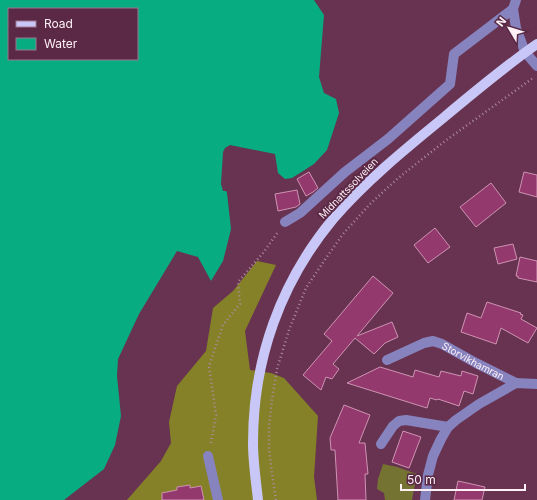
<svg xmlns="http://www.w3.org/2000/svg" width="537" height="500" font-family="Inter,sans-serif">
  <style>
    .green { fill: #757332 }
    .forest { fill: #858129 }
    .water { fill: #08ac81; fill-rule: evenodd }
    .building { fill: #93396e; stroke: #cf93b2 }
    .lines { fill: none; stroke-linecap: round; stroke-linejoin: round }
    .path { stroke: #ad8c9e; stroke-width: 2.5; stroke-dasharray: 1 3; stroke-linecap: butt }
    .minor { stroke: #8783be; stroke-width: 10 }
    .major { stroke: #c9c7f7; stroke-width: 10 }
    .labels { text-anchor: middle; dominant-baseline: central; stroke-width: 4; stroke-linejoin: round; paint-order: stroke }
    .street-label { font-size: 10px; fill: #fdf0f6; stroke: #5b2945 }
  </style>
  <rect width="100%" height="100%" fill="#673350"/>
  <path class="green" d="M 383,464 L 397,467 L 417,474 L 412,500 L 385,500 L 384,493 L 377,489 L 378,479 Z"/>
  <path class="forest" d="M 257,261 L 276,265 L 245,331 L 250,370 L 271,373 L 284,378 L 318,416 L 314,477 L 317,500 L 127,500 L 161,461 L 171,443 L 169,422 L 177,386 L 206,351 L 213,308 L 233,291 Z"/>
  <path class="water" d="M 0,0 L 314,0 L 324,15 L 319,77 L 324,93 L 336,99 L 339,113 L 327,150 L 314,164 L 292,178 L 285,179 L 278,173 L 275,154 L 230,145 L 225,148 L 223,152 L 221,184 L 223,191 L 226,191 L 227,193 L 231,229 L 223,261 L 211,281 L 198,257 L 177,251 L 139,314 L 118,359 L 117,376 L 121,416 L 115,445 L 104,469 L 64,500 L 0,500 ZM 9,9 L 137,9 L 137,59 L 9,59 Z"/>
  <path class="building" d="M 309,172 L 318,188 L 313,192 L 306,196 L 297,179 Z
    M 524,172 L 537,175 L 537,197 L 519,192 Z
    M 491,183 L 506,203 L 476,227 L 460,207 Z
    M 297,190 L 300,204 L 296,207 L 278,211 L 275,194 Z
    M 435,228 L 450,247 L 428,263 L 414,245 Z
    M 513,244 L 517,259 L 498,264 L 494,248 Z
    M 520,257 L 537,261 L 537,282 L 518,278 L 518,276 L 516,276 Z
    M 373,276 L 393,293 L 357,336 L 392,322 L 398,337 L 385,343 L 374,354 L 355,338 L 333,364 L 339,369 L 332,379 L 326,377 L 321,390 L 303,375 L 332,341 L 324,334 Z
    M 487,302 L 521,313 L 520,314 L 523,315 L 521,319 L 537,328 L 528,343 L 501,328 L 496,344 L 461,332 L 467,313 L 481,318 Z
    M 380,367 L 413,377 L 415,370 L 439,377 L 441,371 L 461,376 L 462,371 L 478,376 L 473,394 L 464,391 L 459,406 L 438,399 L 437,400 L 430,398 L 427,408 L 347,383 Z
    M 344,405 L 370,415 L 359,443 L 365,443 L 368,474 L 365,474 L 366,500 L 338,500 L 335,450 L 331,450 L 330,438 Z
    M 403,431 L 421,437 L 409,468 L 392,462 Z
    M 458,481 L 485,487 L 482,500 L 454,500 Z
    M 190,485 L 190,488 L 201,486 L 204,500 L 162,500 L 162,493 L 177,490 L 177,487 Z"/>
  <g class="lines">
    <path class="path" d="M 211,443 L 216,415 L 209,366 L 223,325 L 240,304 L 238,282 L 263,253 L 278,232
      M 276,500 L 272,474 L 269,449 L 269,427 L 272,399 L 277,369 L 289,330 L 306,288 L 324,261 L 343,234 L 370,204 L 397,179 L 445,141 L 533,78"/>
    <g class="minor">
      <path d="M 516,0 L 513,9 L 516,28 L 525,52 L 537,66"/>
      <path d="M 285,222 L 300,213 L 345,172 L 388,139 L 450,84 L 454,54 L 513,9"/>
      <path id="s1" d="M 387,360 L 424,343 L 433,341 L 442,344 L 476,363 L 516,383"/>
      <path d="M 381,444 L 393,426 L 399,421 L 406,420 L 448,427"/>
      <path d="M 208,456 L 218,500"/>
      <path d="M 425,500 L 428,475 L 433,456 L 441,439 L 448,427 L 456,420 L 479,404 L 516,383 L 537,384"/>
    </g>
    <path class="major" d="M 258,500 C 256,481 253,462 253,443 C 253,360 280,283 333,219 C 365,182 404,150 442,119 C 473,93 504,67 537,44"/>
  </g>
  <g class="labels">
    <g class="street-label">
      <text transform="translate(348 188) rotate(-46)">Midnattssolveien</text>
      <text stroke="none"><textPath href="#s1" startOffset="95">Storvikhamran</textPath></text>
    </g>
  </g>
  <rect x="8" y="8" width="130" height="52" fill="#5b2945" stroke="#9c798c"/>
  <rect x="16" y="21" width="20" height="6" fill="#c9c7f7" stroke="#9c798c"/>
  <text x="44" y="28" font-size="12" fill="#fdf0f6">Road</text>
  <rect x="16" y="38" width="20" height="12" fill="#08ac81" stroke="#9c798c"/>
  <text x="44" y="48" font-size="12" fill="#fdf0f6">Water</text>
  <g transform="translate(509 28) rotate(308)" stroke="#5b2945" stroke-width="3" paint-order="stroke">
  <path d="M0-3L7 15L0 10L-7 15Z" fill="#fdf0f6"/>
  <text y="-6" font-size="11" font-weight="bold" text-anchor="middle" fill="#fdf0f6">N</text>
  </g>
  <path d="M401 484v6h124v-6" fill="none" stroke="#fdf0f6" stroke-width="2"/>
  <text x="407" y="484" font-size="12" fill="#fdf0f6" stroke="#5b2945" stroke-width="3" paint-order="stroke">50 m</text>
</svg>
